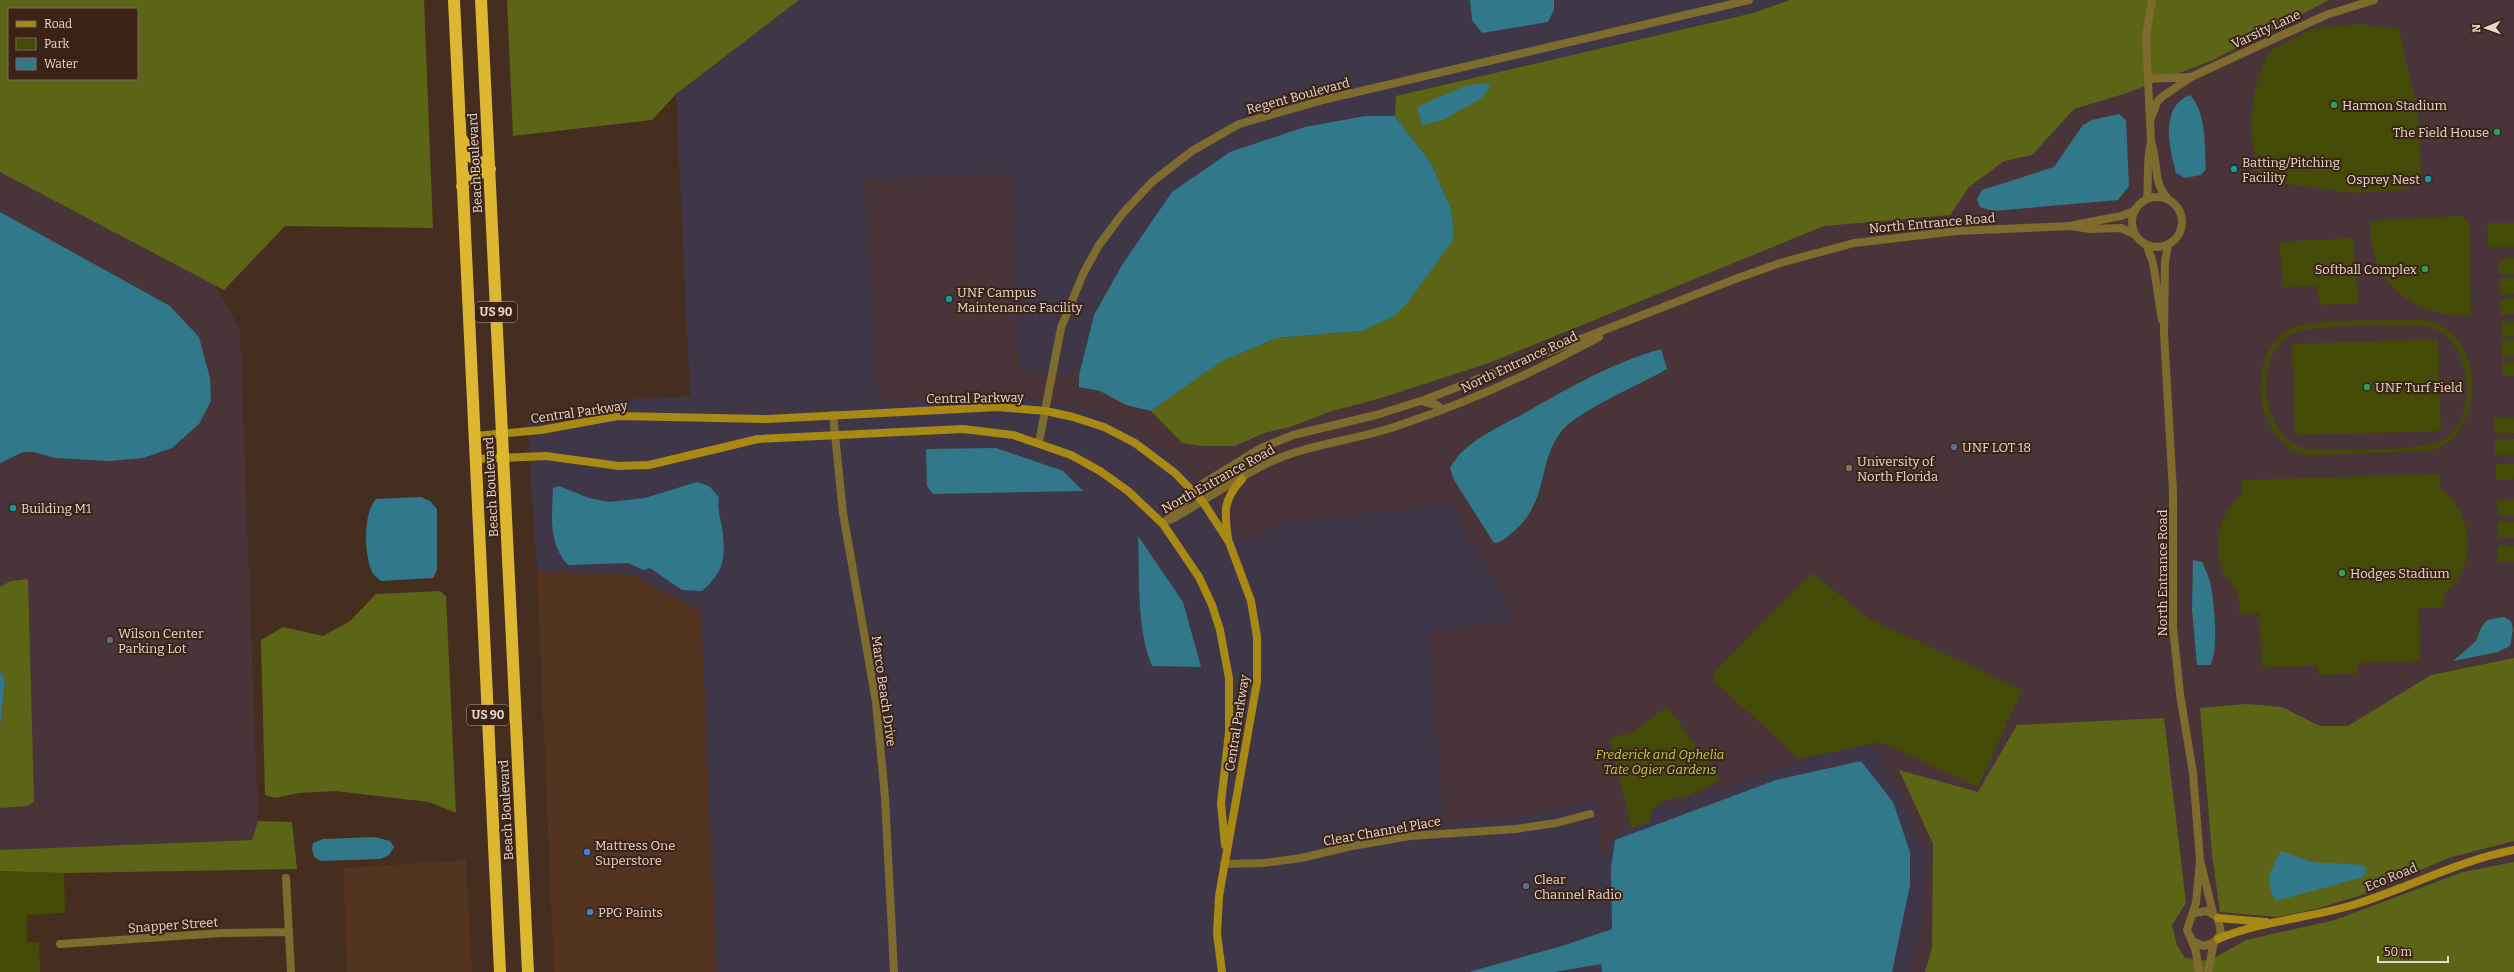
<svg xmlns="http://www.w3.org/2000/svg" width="2514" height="972" font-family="Bitter,serif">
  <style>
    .built { fill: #523421 }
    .industrial { fill: #3f3747 }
    .education { fill: #493539 }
    .green { fill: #444b06; fill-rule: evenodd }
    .forest { fill: #5c6515; fill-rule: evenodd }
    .water { fill: #31788b }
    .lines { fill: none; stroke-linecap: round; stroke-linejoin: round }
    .street { stroke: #7e6b2e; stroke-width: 8 }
    .secondary { stroke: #a88913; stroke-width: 8 }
    .highway { stroke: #ddb72f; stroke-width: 12 }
    .leisure-dot { fill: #2e9e5b; stroke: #3a2315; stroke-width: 1.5 }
    .culture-dot { fill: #0f9aa8; stroke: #3a2315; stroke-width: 1.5 }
    .service-dot { fill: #5c6f8a; stroke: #3a2315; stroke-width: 1.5 }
    .education-dot { fill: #8d6e63; stroke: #3a2315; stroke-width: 1.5 }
    .shop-dot { fill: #3f7fe0; stroke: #3a2315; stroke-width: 1.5 }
    .labels { text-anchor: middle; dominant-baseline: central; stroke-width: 4; stroke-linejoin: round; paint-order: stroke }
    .shield { fill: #3a2315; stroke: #b3a196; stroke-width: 1 }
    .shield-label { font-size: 12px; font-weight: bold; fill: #e7d7ce }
    .street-label { font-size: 13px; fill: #e7d7ce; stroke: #3a2315 }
    .poi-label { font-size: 13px; fill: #e7d7ce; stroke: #3a2315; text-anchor: start }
    .park-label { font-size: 13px; font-style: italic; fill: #bccd48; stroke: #3a2315 }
  </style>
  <rect width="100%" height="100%" fill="#452d1f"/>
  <path class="built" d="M 537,571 L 634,575 L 701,611 L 717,972 L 554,972 Z
    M 466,860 L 472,972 L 347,972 L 343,868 Z"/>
  <path class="industrial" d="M 799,0 L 1790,0 L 1753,13 L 1396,96 L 1395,116 L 1387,117 L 1094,315 L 1079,375 L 1019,369 L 1011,173 L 878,402 L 1019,395 L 1093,411 L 1160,447 L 1206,490 L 1242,545 L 1280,522 L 1434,506 L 1448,501 L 1517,619 L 1565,809 L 1597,799 L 1601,855 L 1630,818 L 1860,741 L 1882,753 L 1927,855 L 1922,919 L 1909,972 L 717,972 L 701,611 L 634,575 L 537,571 L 527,420 L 619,400 L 690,396 L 676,94 Z"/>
  <path class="education" d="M 2094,0 L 2514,0 L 2514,972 L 1909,972 L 1922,919 L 1927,855 L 1882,753 L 1860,741 L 1630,818 L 1601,856 L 1597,799 L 1565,809 L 1497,819 L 1444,821 L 1429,632 L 1516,619 L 1448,501 L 1434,506 L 1280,522 L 1242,545 L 1209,492 L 1160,447 L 1093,411 L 1019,395 L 878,402 L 864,180 L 1011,173 L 1019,369 L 1079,375 L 1079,387 L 1100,391 L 1126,405 L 1151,411 L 1161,421 Z
    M 0,149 L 182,223 L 240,330 L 258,821 L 252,840 L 0,850 Z"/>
  <path class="green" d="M 2358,24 L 2399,29 L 2418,114 L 2421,175 L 2406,190 L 2353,193 L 2259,180 C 2249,135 2247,93 2270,51 L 2313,29 Z
    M 2462,216 L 2469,223 L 2471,316 C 2412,317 2369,283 2370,221 Z
    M 2487,223 L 2514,223 L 2514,247 L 2488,247 Z
    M 2353,238 L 2358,303 L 2320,305 L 2317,286 L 2284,287 L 2279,242 Z
    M 2514,258 L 2514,274 L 2499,275 L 2499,259 Z
    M 2514,278 L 2514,294 L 2500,295 L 2500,279 Z
    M 2514,298 L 2514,314 L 2501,315 L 2500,299 Z
    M 2420,320 C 2486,324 2490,437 2428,451 L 2313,455 C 2255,452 2242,354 2290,329 C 2311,318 2392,321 2420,320 ZM 2420,325 C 2471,328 2483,416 2443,440 C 2424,452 2339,449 2313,450 C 2262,447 2250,359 2290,335 C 2310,323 2393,326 2420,325 Z
    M 2501,321 L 2514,321 L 2514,336 L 2502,337 Z
    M 2438,339 L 2441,431 L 2295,435 L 2292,344 Z
    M 2514,340 L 2514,356 L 2502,357 L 2502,341 Z
    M 2503,361 L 2514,361 L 2514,376 L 2503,376 Z
    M 2514,417 L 2514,433 L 2495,434 L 2494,418 Z
    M 2495,439 L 2514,439 L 2514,455 L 2495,455 Z
    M 2514,463 L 2514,479 L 2496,480 L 2496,464 Z
    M 2440,474 L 2440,487 C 2473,513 2480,566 2444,593 L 2444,607 L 2419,608 L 2420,661 L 2358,663 L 2358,673 L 2318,675 L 2318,666 L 2262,667 L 2259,613 L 2239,613 C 2239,608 2240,600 2238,595 C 2237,588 2227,580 2223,572 C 2212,545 2219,513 2242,494 L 2242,480 Z
    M 2497,500 L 2514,500 L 2514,516 L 2498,516 Z
    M 2498,522 L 2514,522 L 2514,538 L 2498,538 Z
    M 2498,546 L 2514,546 L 2514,561 L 2498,562 Z
    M 1812,573 L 1868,618 L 2022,690 L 1978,787 L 1881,742 L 1799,759 L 1713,680 L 1713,673 Z
    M 1667,706 L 1720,780 L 1688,796 L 1664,800 L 1652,809 L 1650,822 L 1631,828 L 1610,739 L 1636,730 Z
    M 0,871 L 64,873 L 65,913 L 27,915 L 27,942 L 39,942 L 40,972 L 0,972 Z"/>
  <path class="forest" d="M 0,0 L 424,0 L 433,228 L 285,226 L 224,290 L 0,172 ZM 9,9 L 137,9 L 137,79 L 9,79 Z
    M 507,0 L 799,0 L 676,94 L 652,120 L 513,136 Z
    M 1790,0 L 2329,0 L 2213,60 L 2127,93 L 2074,109 L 2032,155 L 2004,161 L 1969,187 L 1950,215 L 1824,226 L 1489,363 L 1381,398 L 1332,411 L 1290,427 L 1264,433 L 1235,446 L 1202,446 L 1182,443 L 1151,411 L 1219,362 L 1277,338 L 1362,331 L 1453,240 L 1451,209 L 1431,163 L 1395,116 L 1396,96 L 1753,13 Z
    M 28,579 L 34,802 L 27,806 L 0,808 L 0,725 L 5,682 L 0,669 L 0,587 L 11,581 Z
    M 440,591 L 446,596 L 456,813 L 429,802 L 335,791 L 299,793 L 275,798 L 265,795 L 261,640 L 283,627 L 323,636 L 350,621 L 376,594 Z
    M 2514,658 L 2514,841 L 2448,858 L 2365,894 L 2316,909 L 2277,917 L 2220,912 L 2212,854 L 2200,708 L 2246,704 L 2282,707 L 2320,726 L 2348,726 L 2431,675 Z
    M 2164,718 L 2186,903 L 2172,925 L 2177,945 L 2185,958 L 2209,961 L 2246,940 L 2335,920 L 2463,872 L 2514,862 L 2514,972 L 1925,972 L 1932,948 L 1933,844 L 1899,770 L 1978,792 L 2017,725 Z
    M 258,821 L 292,822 L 297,869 L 64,873 L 0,871 L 0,850 L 252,840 Z"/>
  <path class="water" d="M 1470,0 L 1554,0 L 1554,10 L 1548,22 L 1482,33 L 1472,20 Z
    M 1483,83 L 1491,84 L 1482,98 L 1443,120 L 1422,125 L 1417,107 L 1465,86 Z
    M 2190,95 C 2207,114 2204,144 2206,169 L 2201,175 L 2185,178 L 2176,173 C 2169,148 2160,106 2190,95 Z
    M 2119,114 L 2126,120 L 2129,186 L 2118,200 L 1993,211 L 1980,207 L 1977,199 L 1982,190 L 2054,167 L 2083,125 L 2092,120 Z
    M 1365,116 L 1395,116 L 1431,163 L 1451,209 L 1453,224 L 1453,240 L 1408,302 L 1394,316 L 1362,331 L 1277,338 L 1220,362 L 1151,411 L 1126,405 L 1100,391 L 1079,387 L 1079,375 L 1094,315 L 1122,265 L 1172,192 L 1230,152 L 1305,127 Z
    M 0,212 L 170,306 L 199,337 L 210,378 L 211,401 L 199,424 L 172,448 L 143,458 L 109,461 L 55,458 L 34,452 L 23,452 L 0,463 Z
    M 1661,349 L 1667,369 C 1641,384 1575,412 1560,433 C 1537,465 1549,501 1514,531 C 1507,537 1503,542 1494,543 L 1454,480 L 1450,468 C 1464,442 1497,428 1523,414 C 1567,389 1611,363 1661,349 Z
    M 996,448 L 1063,471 L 1083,491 L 933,494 L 927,486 L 926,449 Z
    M 697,482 L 709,486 L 719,497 C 717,509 720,516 722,527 C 726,557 725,571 702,591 L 682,590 L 650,568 L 643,570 L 628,563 L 568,565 C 548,544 552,515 553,488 L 559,486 L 589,498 L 609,502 L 645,498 Z
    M 421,497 L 430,501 L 437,509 L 437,570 L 433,578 L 381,581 C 378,578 374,576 372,572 C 364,556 363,512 376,499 Z
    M 1138,536 L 1183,602 L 1201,667 L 1152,666 C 1136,627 1140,578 1138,536 Z
    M 2193,560 L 2202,562 C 2205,570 2210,578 2211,586 C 2214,602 2219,654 2210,665 L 2197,665 L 2192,609 Z
    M 2504,617 L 2511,621 L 2513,629 L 2510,646 L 2498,652 L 2453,661 L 2476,641 L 2481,628 L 2487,620 Z
    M 0,669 L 5,682 L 0,725 Z
    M 1861,761 L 1893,802 L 1910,852 L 1910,885 L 1892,972 L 1602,972 L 1601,964 L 1554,972 L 1469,972 L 1562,946 L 1612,929 L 1611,868 L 1615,840 L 1776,780 Z
    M 375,837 L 390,841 L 394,847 L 389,855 L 381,859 L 321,861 L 314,857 L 312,849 L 313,843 L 323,839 Z
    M 2281,851 L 2311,862 L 2364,865 L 2367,869 L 2363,877 L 2276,901 C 2264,880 2270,871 2281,851 Z"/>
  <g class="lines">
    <path class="street" d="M 2152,0 L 2146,37 L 2151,142 C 2159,164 2152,181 2168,199
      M 2148,79 L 2188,77
      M 2150,121 L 2157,102 L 2163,96 L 2193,76 L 2326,15 L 2374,0
      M2132 222a25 25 0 1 1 50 0a25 25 0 1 1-50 0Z
      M 2147,198 C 2149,180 2146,160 2151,142
      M 2074,225 L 2121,216 L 2134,211
      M 2168,245 L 2165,262 L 2164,333 L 2173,492 L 2173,627 L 2180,694 L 2193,773 L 2200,860 L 2196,903 L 2187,930 L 2192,941 L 2204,946 L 2215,942 L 2221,933 L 2218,918 L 2207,911 L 2194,913
      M 2147,246 L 2153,263 L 2162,320
      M 1421,401 L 1437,405 L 1442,410
      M 833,415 L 843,513 L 876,702 L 885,797 L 894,972
      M 1039,442 L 1061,328 L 1083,274 L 1099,245 L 1123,213 L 1152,182 L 1192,151 L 1239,124 L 1327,99 L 1749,0
      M 1170,520 C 1204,502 1238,476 1272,461 C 1313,443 1358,440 1400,425 C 1469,402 1535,372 1599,337
      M 1163,524 L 1201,485 L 1261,448 L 1293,435 L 1376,415 L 1424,400 L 1738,278 L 1780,263 L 1854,243 L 1957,231 L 2071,226 L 2090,229 L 2121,228 L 2134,234
      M 2200,860 L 2213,913
      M 1224,864 L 1264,863 L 1301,858 L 1352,846 L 1410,836 L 1516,829 L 1556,823 L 1590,814
      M 286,878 L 291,972
      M 2192,941 L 2196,952 L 2199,972
      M 60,944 L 222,933 L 288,932
      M 2208,972 L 2214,942"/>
    <path class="secondary" d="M 475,436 L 541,430 L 618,416 L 767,419 L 998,407 L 1046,411 L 1073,417 L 1104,427 L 1135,443 L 1175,473 L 1203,502 L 1229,542 L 1251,601 L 1257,637 L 1257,682 L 1219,896 L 1217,934 L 1222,972
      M 476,459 L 546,456 L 619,466 L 649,465 L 758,439 L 963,429 L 1013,435 L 1071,455 L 1100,471 L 1128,491 L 1163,524 L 1199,577 L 1212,605 L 1220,630 L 1229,678 L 1229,732 L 1221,803 L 1225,845
      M 1228,538 C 1224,511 1223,500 1242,479
      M 2218,918 L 2266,922
      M 2218,939 C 2261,921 2309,918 2353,905 C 2408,888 2457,861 2514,850"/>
    <path class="highway" d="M 454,0 L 500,972
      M 481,0 L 528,972
      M 461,138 L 472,157 L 490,169
      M 462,186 L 470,177 L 490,169"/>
  </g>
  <g class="leisure-dot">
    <circle cx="2334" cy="105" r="4"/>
    <circle cx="2497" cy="132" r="4"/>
    <circle cx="2425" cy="269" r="4"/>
    <circle cx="2367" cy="387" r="4"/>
    <circle cx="2342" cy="573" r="4"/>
  </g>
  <g class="culture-dot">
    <circle cx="2234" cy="169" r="4"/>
    <circle cx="2428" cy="179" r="4"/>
    <circle cx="949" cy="299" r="4"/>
    <circle cx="13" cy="508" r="4"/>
  </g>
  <g class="service-dot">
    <circle cx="1954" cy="447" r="4"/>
    <circle cx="110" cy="640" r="4"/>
    <circle cx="1526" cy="886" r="4"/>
  </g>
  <circle class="education-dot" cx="1849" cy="468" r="4"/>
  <g class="shop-dot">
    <circle cx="587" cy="852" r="4"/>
    <circle cx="590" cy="912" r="4"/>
  </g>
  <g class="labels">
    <g class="shield">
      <rect x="475" y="302" width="42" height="20" rx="3"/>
      <rect x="467" y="705" width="42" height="20" rx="3"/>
    </g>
    <g class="shield-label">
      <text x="496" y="312">US 90</text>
      <text x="488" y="715">US 90</text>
    </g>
    <g class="street-label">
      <text transform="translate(2266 29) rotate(-25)">Varsity Lane</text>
      <text transform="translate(1298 96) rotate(-15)">Regent Boulevard</text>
      <text transform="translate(475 163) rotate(-93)">Beach Boulevard</text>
      <text transform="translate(1932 223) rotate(-5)">North Entrance Road</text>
      <text transform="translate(1519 362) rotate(-25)">North Entrance Road</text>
      <text transform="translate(975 398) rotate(-1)">Central Parkway</text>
      <text transform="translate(579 412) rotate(-8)">Central Parkway</text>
      <text transform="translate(1218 479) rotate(-29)">North Entrance Road</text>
      <text transform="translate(491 487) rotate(-93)">Beach Boulevard</text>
      <text transform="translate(2162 573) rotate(-90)">North Entrance Road</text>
      <text transform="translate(884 691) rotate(82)">Marco Beach Drive</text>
      <text transform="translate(1237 723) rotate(-81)">Central Parkway</text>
      <text transform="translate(506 810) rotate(-93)">Beach Boulevard</text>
      <text transform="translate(1382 831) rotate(-10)">Clear Channel Place</text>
      <text transform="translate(2391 877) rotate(-22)">Eco Road</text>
      <text transform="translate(173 925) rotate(-4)">Snapper Street</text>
    </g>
    <g class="poi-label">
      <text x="2342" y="105">Harmon Stadium</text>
      <text x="2489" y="132" text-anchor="end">The Field House</text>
      <text x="2242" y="162">Batting/Pitching<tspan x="2242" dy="15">Facility</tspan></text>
      <text x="2420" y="179" text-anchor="end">Osprey Nest</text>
      <text x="2417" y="269" text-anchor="end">Softball Complex</text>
      <text x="957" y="292">UNF Campus<tspan x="957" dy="15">Maintenance Facility</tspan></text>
      <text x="2375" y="387">UNF Turf Field</text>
      <text x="1962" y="447">UNF LOT 18</text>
      <text x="1857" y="461">University of<tspan x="1857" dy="15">North Florida</tspan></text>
      <text x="21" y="508">Building M1</text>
      <text x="2350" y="573">Hodges Stadium</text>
      <text x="118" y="633">Wilson Center<tspan x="118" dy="15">Parking Lot</tspan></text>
      <text x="595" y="845">Mattress One<tspan x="595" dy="15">Superstore</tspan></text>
      <text x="1534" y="879">Clear<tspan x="1534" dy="15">Channel Radio</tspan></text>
      <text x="598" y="912">PPG Paints</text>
    </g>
    <g class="park-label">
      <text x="1660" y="754">Frederick and Ophelia<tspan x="1660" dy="15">Tate Ogier Gardens</tspan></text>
    </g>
  </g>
  <rect x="8" y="8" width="130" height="72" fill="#3a2315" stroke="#7f6b5f"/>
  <rect x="16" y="21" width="20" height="6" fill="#a88913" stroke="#7f6b5f"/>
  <text x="44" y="28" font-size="12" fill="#e7d7ce">Road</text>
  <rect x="16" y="38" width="20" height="12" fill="#444b06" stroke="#7f6b5f"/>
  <text x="44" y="48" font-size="12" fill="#e7d7ce">Park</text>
  <rect x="16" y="58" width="20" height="12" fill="#31788b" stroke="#7f6b5f"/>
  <text x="44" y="68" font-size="12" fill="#e7d7ce">Water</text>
  <g transform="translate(2486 28) rotate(268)" stroke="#3a2315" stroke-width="3" paint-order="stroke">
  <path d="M0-3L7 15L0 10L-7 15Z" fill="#e7d7ce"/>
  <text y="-6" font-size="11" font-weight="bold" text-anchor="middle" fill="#e7d7ce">N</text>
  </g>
  <path d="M2378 956v6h70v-6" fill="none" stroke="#e7d7ce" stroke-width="2"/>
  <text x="2384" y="956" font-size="12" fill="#e7d7ce" stroke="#3a2315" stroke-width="3" paint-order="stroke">50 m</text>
</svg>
